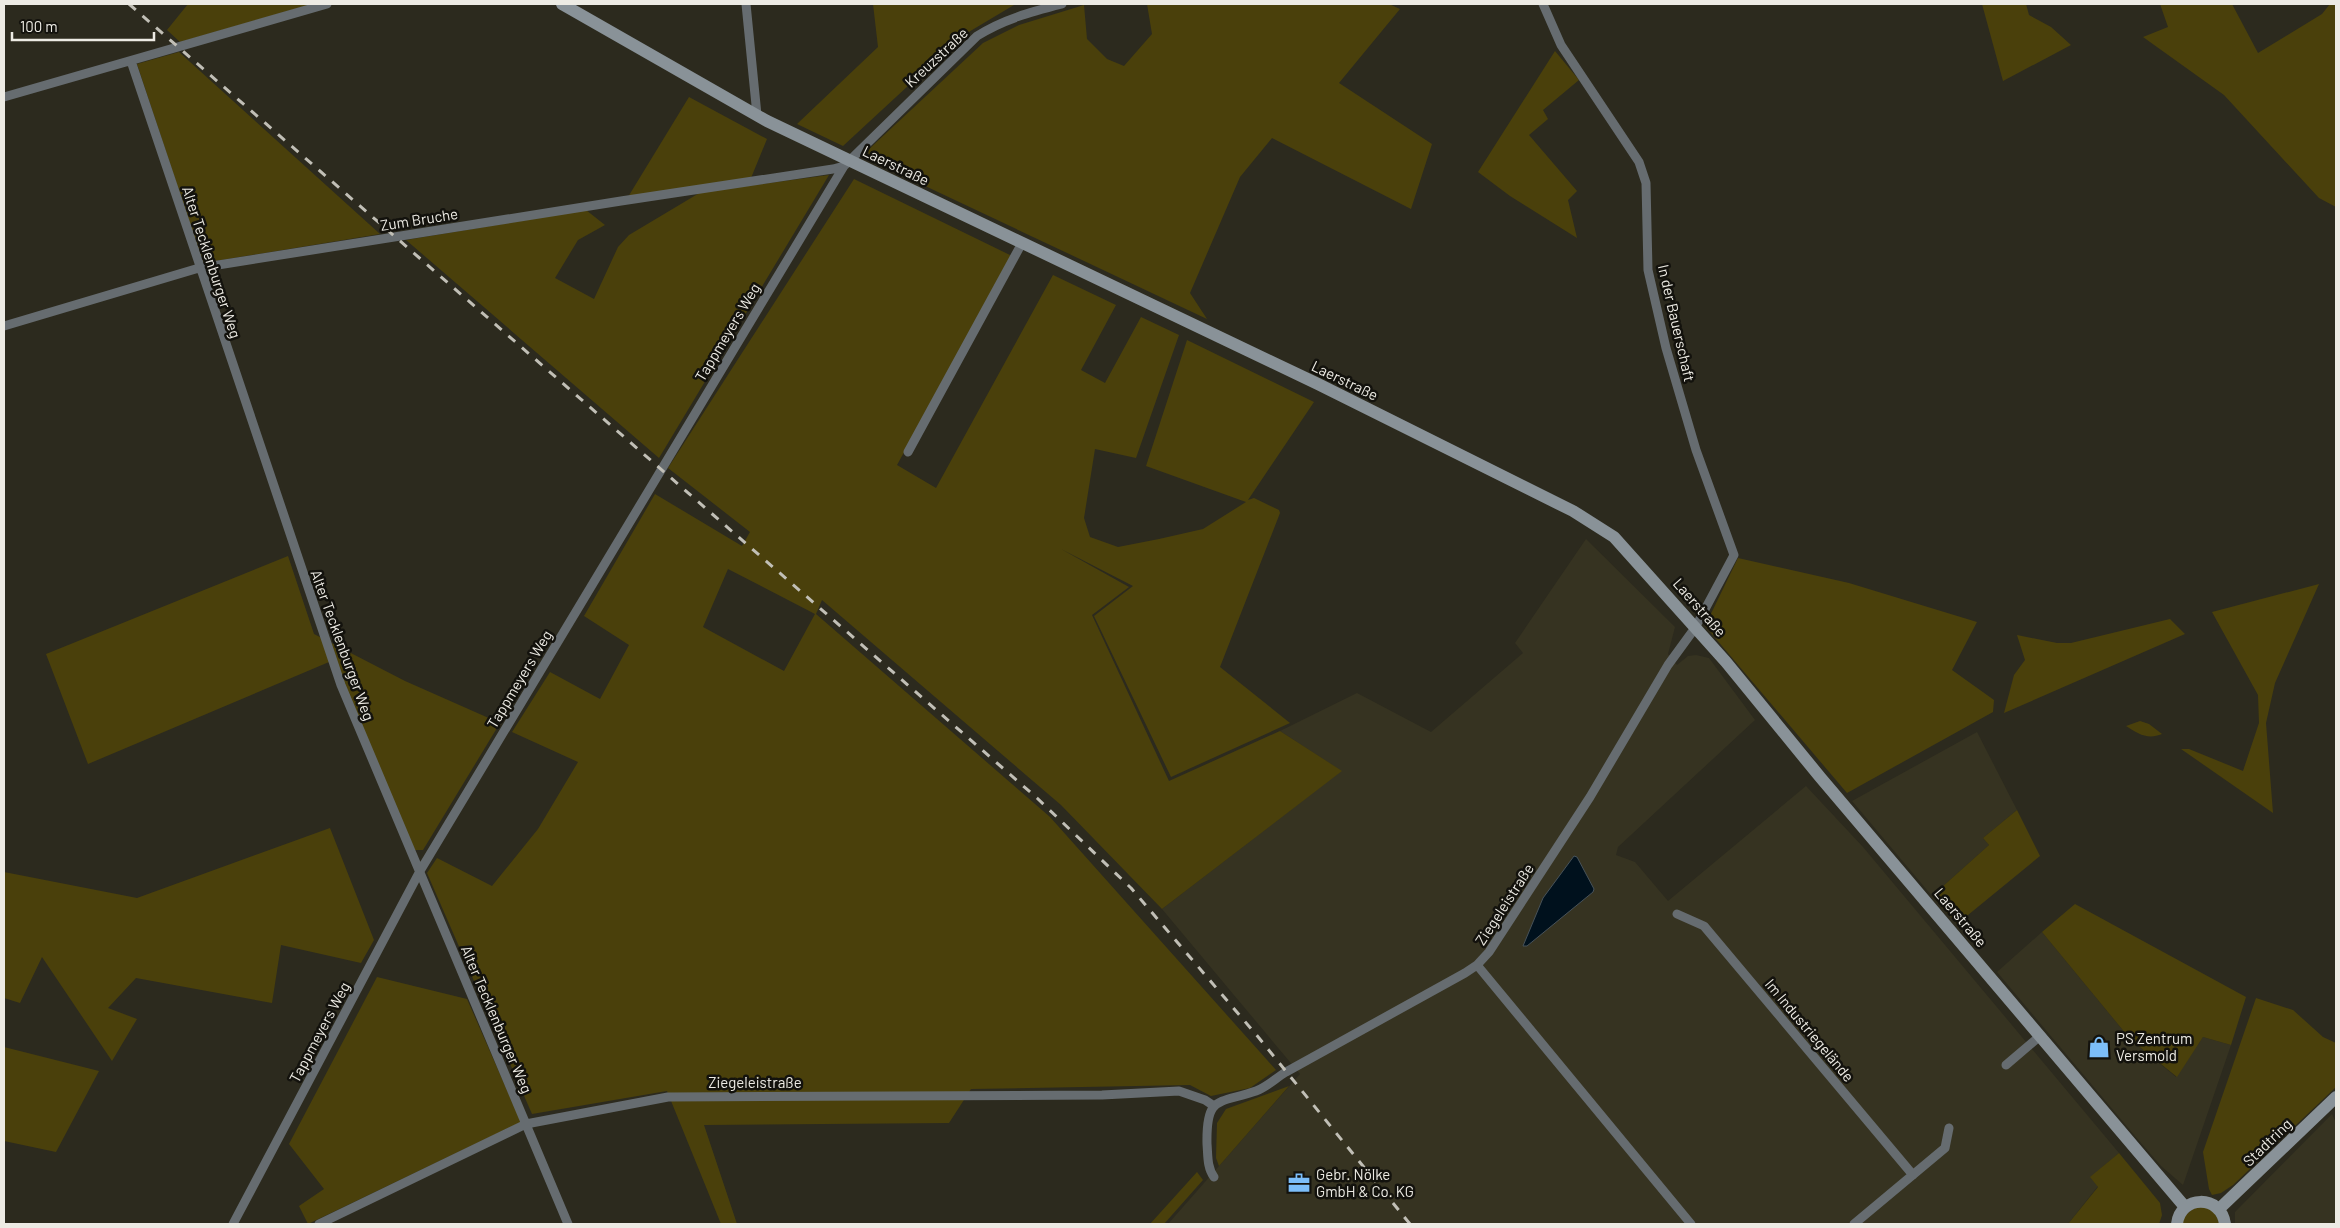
<svg xmlns="http://www.w3.org/2000/svg" width="2340" height="1228" font-family="Barlow,sans-serif">
  <style>
    .built { fill: #363321 }
    .green { fill: #4a400b; fill-rule: evenodd }
    .water { fill: #00111d; stroke: #475259 }
    .lines { fill: none; stroke-linecap: round; stroke-linejoin: round }
    .street { stroke: #666c70; stroke-width: 9 }
    .secondary { stroke: #899298; stroke-width: 12 }
    .rail { stroke: #c1bfb6; stroke-width: 3; stroke-dasharray: 9 9; stroke-linecap: butt }
    .labels { text-anchor: middle; dominant-baseline: central; stroke-width: 5; stroke-linejoin: round; paint-order: stroke }
    .street-label { font-size: 15px; fill: #edebe4; stroke: #13120d }
    .poi-label { font-size: 15px; fill: #edebe4; stroke: #13120d; text-anchor: start }
  </style>
  <rect width="100%" height="100%" fill="#2c2a1e"/>
  <path class="built" d="M 1586,539 L 1675,627 L 1668,654 L 1677,665 L 1688,656 L 1696,655 L 1709,658 L 1755,720 L 1618,847 L 1616,855 L 1635,862 L 1668,901 L 1806,786 L 1863,847 L 2119,1153 L 2091,1177 L 2098,1186 L 2068,1224 L 1168,1224 L 1300,1074 L 1162,909 L 1341,771 L 1280,731 L 1357,693 L 1431,732 L 1523,653 L 1515,643 Z
    M 1977,732 L 2017,810 L 1983,838 L 1989,845 L 1932,896 L 1852,801 Z
    M 2042,932 L 2131,1040 L 2176,1077 L 2203,1037 L 2231,1045 L 2183,1185 L 2161,1166 L 2135,1136 L 1997,972 Z
    M 2332,1114 L 2336,1123 L 2336,1224 L 2235,1224 L 2235,1212 Z"/>
  <path class="green" d="M 188,4 L 313,4 L 180,42 L 167,30 Z
    M 873,4 L 1014,5 L 962,36 L 843,146 L 797,124 L 878,47 Z
    M 1147,4 L 1389,4 L 1400,9 L 1339,83 L 1432,144 L 1411,209 L 1272,138 L 1240,177 L 1190,293 L 1207,319 L 870,160 L 868,150 L 983,43 L 1019,25 L 1084,5 L 1087,39 L 1107,59 L 1124,66 L 1152,34 Z
    M 1982,4 L 2026,4 L 2029,15 L 2051,27 L 2071,45 L 2003,81 Z
    M 2160,4 L 2232,4 L 2258,53 L 2322,14 L 2330,4 L 2336,4 L 2336,207 L 2319,198 L 2224,95 L 2143,37 L 2168,27 Z
    M 1555,51 L 1579,80 L 1543,110 L 1548,119 L 1529,135 L 1577,191 L 1568,200 L 1577,238 L 1510,196 L 1478,172 Z
    M 179,52 L 380,234 L 203,263 L 137,64 Z
    M 689,97 L 767,139 L 751,178 L 628,197 Z
    M 829,175 L 659,458 L 406,240 L 586,210 L 605,225 L 578,240 L 555,278 L 594,299 L 618,247 L 629,235 L 701,192 Z
    M 854,179 L 1012,256 L 897,465 L 936,488 L 1053,275 L 1116,305 L 1081,370 L 1105,383 L 1141,317 L 1179,335 L 1136,458 L 1095,449 L 1084,518 L 1090,537 L 1118,547 L 1159,539 L 1203,529 L 1246,502 L 1146,466 L 1187,340 L 1314,402 L 1248,500 L 1254,498 L 1279,510 L 1280,513 L 1220,667 L 1290,723 L 1171,777 L 1094,616 L 1133,586 L 1061,549 L 1129,587 L 1092,615 L 1169,781 L 1280,731 L 1342,771 L 1162,909 L 1061,805 L 822,600 L 816,614 L 1050,817 L 1276,1070 L 1250,1088 L 1211,1096 L 1190,1085 L 971,1089 L 949,1123 L 704,1125 L 737,1224 L 721,1224 L 667,1091 L 532,1114 L 427,873 L 437,858 L 492,886 L 538,829 L 578,762 L 512,732 L 550,672 L 600,699 L 629,645 L 584,616 L 655,494 L 742,546 L 750,532 L 668,468 ZM 728,569 L 815,614 L 784,671 L 703,627 Z
    M 288,556 L 314,634 L 405,681 L 500,723 L 423,850 L 415,850 L 329,662 L 88,764 L 46,654 Z
    M 1738,558 L 1849,583 L 1977,622 L 1952,670 L 1994,700 L 1993,712 L 1847,793 L 1705,626 Z
    M 2319,584 L 2275,683 L 2266,723 L 2273,813 L 2181,749 L 2189,749 L 2243,771 L 2259,723 L 2258,695 L 2212,612 Z
    M 2170,619 L 2185,634 L 2004,713 L 2014,675 L 2025,660 L 2017,635 L 2057,643 L 2071,643 Z
    M 2140,721 L 2149,724 L 2162,734 C 2148,740 2138,734 2126,726 Z
    M 2017,810 L 2040,856 L 1957,924 L 1932,896 L 1989,845 L 1983,838 Z
    M 330,828 L 374,940 L 361,963 L 281,945 L 272,1003 L 136,978 L 108,1008 L 137,1019 L 112,1061 L 42,957 L 20,1003 L 4,998 L 4,872 L 137,898 Z
    M 2075,904 L 2246,997 L 2231,1045 L 2203,1037 L 2177,1077 L 2131,1040 L 2042,932 Z
    M 377,977 L 467,999 L 521,1122 L 308,1224 L 299,1206 L 324,1189 L 289,1144 Z
    M 2256,998 L 2293,1010 L 2323,1037 L 2336,1043 L 2336,1087 L 2233,1185 L 2221,1193 L 2212,1195 L 2209,1189 L 2203,1152 Z
    M 4,1047 L 99,1071 L 56,1152 L 4,1141 Z
    M 1289,1086 L 1219,1166 L 1216,1158 L 1217,1123 L 1226,1109 Z
    M 2119,1153 L 2160,1203 L 2162,1215 L 2159,1224 L 2068,1224 L 2098,1187 L 2090,1177 Z
    M 1197,1172 L 1203,1180 L 1164,1224 L 1150,1224 Z
    M 2197,1206 L 2212,1209 L 2221,1224 L 2181,1224 L 2184,1216 Z"/>
  <path class="water" d="M 1574,856 L 1577,857 L 1594,889 L 1593,892 L 1527,946 L 1523,946 L 1543,898 Z"/>
  <g class="lines">
    <path class="street" d="M 746,4 L 757,115
      M 131,61 L 341,685 L 568,1224
      M 4,97 L 327,4
      M 4,326 L 199,268 L 621,201 L 833,169 L 844,166
      M 908,452 L 1022,243
      M 1677,914 L 1704,926 L 1913,1175
      M 1477,965 L 1691,1224
      M 2006,1065 L 2040,1036
      M 1214,1177 C 1207,1168 1208,1155 1207,1144 C 1206,1095 1218,1104 1256,1091 C 1267,1087 1276,1078 1286,1072 L 1465,973 L 1477,965 L 1489,952 L 1590,797 L 1668,665 L 1695,628 L 1734,555 L 1696,450 L 1666,348 L 1648,270 L 1646,183 L 1639,162 L 1561,45 L 1543,4
      M 233,1224 L 420,871 L 844,166 L 977,36 C 1004,19 1031,12 1062,4
      M 319,1224 L 526,1124 L 668,1097 L 1102,1095 L 1179,1091 L 1205,1100 L 1214,1106
      M 1854,1224 L 1945,1148 L 1949,1128"/>
    <path class="secondary" d="M 562,4 L 767,121 L 1318,384 L 1573,511 L 1614,537 L 1726,662 L 1820,777 L 2185,1207
      M 2219,1209 L 2336,1097
      M 2177,1224 C 2180,1195 2221,1194 2225,1224"/>
    <path class="rail" d="M 129,4 L 1037,798 L 1131,888 L 1259,1038 L 1410,1224"/>
  </g>
  <defs>
    <g id="shop-bare" transform="scale(1.725)"><path d="M-5-2.5h2.3a2.7 3.5 0 0 1 5.4 0H5L5.5 6h-11ZM-1.5-2.5h3a1.5 2.3 0 0 0-3 0Z" fill="#7cbef9" stroke="#13120d" stroke-width="2.5" paint-order="stroke"/></g>
    <g id="office-bare" transform="scale(1.725)"><path d="M-6-3h4V-5.5h4V-3h4V5H-6ZM-1-4.5V-3h2v-1.5ZM-6 0V1H6V0Z" fill="#7cbef9" stroke="#13120d" stroke-width="2.5" paint-order="stroke"/></g>
  </defs>
  <g fill-rule="evenodd">
    <use href="#shop-bare" x="2099" y="1047"/>
    <use href="#office-bare" x="1299" y="1183"/>
  </g>
  <g class="labels">
    <g class="street-label">
      <text transform="translate(936 57) rotate(-43)">Kreuzstraße</text>
      <text transform="translate(896 165) rotate(26)">Laerstraße</text>
      <text transform="translate(419 219) rotate(-9)">Zum Bruche</text>
      <text transform="translate(212 262) rotate(72)">Alter Tecklenburger Weg</text>
      <text transform="translate(1677 323) rotate(77)">In der Bauerschaft</text>
      <text transform="translate(727 332) rotate(-59)">Tappmeyers Weg</text>
      <text transform="translate(1345 380) rotate(26)">Laerstraße</text>
      <text transform="translate(1700 607) rotate(49)">Laerstraße</text>
      <text transform="translate(343 645) rotate(70)">Alter Tecklenburger Weg</text>
      <text transform="translate(519 679) rotate(-59)">Tappmeyers Weg</text>
      <text transform="translate(1504 904) rotate(-57)">Ziegeleistraße</text>
      <text transform="translate(1961 917) rotate(50)">Laerstraße</text>
      <text transform="translate(497 1019) rotate(67)">Alter Tecklenburger Weg</text>
      <text transform="translate(1810 1030) rotate(50)">Im Industriegelände</text>
      <text transform="translate(319 1032) rotate(-62)">Tappmeyers Weg</text>
      <text x="755" y="1082">Ziegeleistraße</text>
      <text transform="translate(2267 1142) rotate(-44)">Stadtring</text>
    </g>
    <g class="poi-label">
      <text x="2116" y="1038">PS Zentrum<tspan x="2116" dy="17">Versmold</tspan></text>
      <text x="1316" y="1174">Gebr. Nölke<tspan x="1316" dy="17">GmbH &amp; Co. KG</tspan></text>
    </g>
  </g>
  <rect width="2340" height="1228" fill="none" stroke="#edebe4" stroke-width="10"/>
  <path d="M12 32v8h142v-8" fill="none" stroke="#edebe4" stroke-width="2.5"/>
  <text x="20" y="32" font-size="15" fill="#edebe4" stroke="#13120d" stroke-width="4" paint-order="stroke">100 m</text>
</svg>
